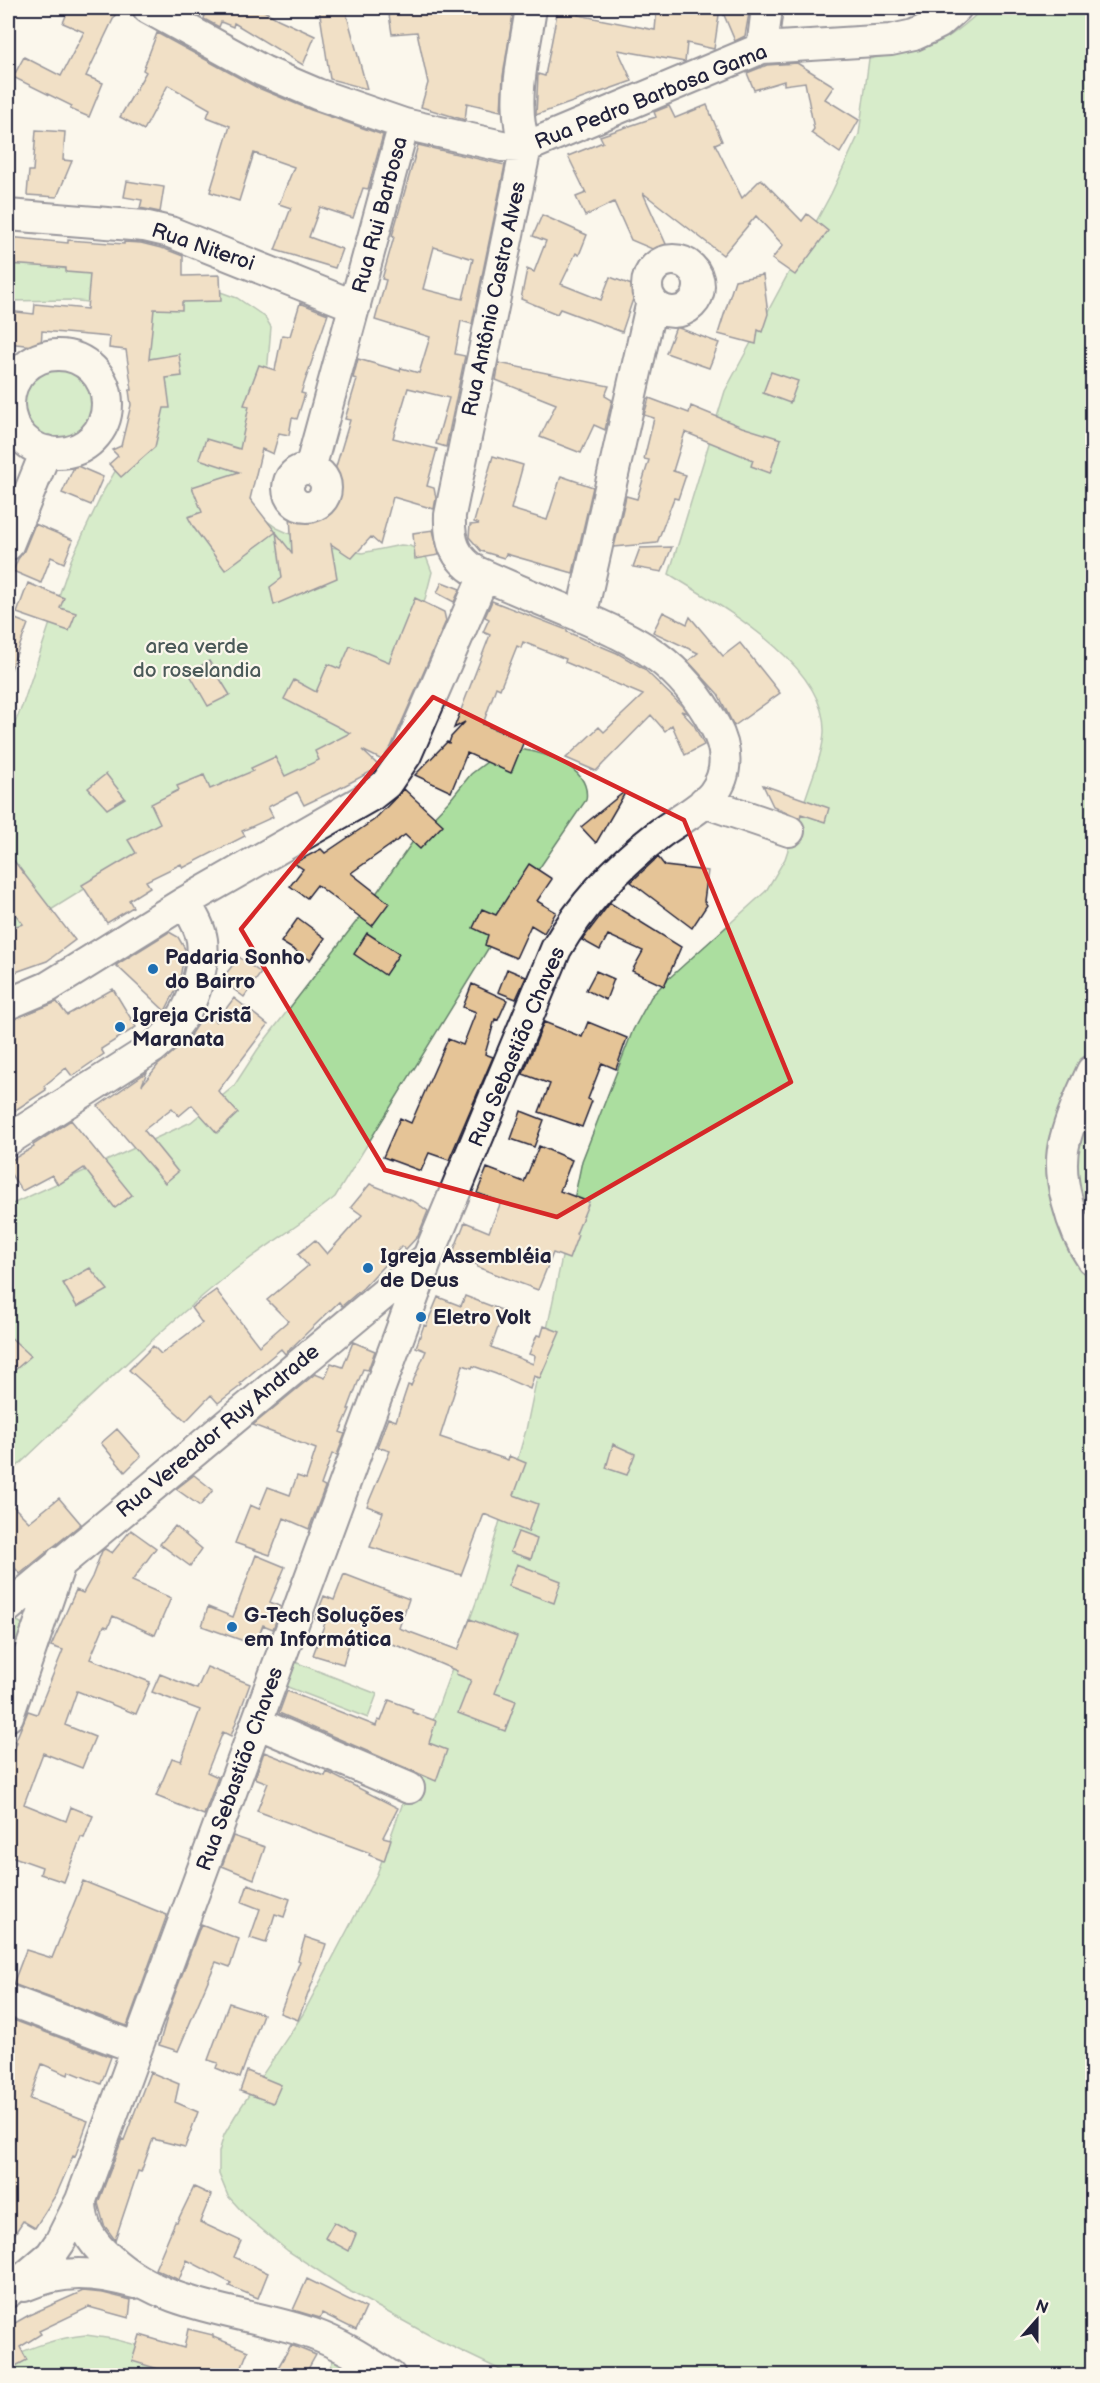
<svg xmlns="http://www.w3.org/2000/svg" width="1100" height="2383" font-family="'Balsamiq Sans',sans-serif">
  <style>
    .green { fill: #abde9f; stroke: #66806d; stroke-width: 1.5 }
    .building { fill: #e5c497; stroke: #22223b; stroke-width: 1.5; fill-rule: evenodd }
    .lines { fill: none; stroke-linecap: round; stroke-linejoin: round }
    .minor-casing { stroke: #22223b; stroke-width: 34 }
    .path { stroke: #22223b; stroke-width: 4; stroke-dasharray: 4.5 4.5; stroke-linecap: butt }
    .minor { stroke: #fbf7ec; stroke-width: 30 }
    .marked { fill: none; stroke: #d62828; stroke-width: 4.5; stroke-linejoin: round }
    .poi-dot { fill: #1f6fb2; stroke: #fbf7ec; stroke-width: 2 }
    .labels { text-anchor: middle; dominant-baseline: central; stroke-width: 4.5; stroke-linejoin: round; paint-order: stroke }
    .street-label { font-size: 21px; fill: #22223b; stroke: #fbf7ec }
    .park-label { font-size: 21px; fill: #4b5a59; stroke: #fbf7ec }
    .poi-label { font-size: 21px; font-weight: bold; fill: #22223b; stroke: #fbf7ec; text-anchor: start }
  </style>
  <rect width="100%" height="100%" fill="#fbf7ec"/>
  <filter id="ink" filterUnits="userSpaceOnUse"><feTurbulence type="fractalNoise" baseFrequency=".0167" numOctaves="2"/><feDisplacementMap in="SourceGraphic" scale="12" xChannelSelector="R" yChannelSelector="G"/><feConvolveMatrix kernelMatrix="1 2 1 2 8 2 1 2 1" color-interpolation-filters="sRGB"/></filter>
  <g filter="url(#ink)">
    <path class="green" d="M 983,8 L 1092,8 L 1092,2375 L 511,2375 L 438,2340 L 351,2292 L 288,2251 L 247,2217 L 228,2196 L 219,2174 L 219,2152 L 224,2135 L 235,2116 L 303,2014 L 377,1874 L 478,1597 L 526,1430 L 582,1161 L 633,1030 L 651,997 L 666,981 L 766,891 L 785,859 C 793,834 802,809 810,785 C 816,768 823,750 824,732 C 826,663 720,606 669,574 L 725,391 L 831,194 L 859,134 L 869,59 C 924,49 942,49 983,8 Z
      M 8,243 L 60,268 L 215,290 L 237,298 L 252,308 L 265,317 L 271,327 L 265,397 L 252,446 L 249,508 L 277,528 L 310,543 L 362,553 L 401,545 L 410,546 L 425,554 L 432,572 L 423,607 L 374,713 L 316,766 L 99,880 L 17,931 L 8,934 L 8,739 L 23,704 L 71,560 L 104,490 L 142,426 L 148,375 L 96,303 L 69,300 L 8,301 Z
      M13 405a44 44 0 1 1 88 0a44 44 0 1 1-88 0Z
      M 515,749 C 541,750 592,767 586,800 L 523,892 L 335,1197 C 302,1224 265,1246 232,1272 C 153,1335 81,1406 8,1475 L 8,1206 L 191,1122 L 234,1086 L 258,1049 L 356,922 L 421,830 L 450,800 L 471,774 L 487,762 Z
      M 17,1621 L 25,1625 L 8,1705 L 8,1622 Z
      M 295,1662 L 377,1694 L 368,1718 L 285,1686 Z
      M 86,2335 L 113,2339 L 254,2375 L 8,2375 L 8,2358 C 34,2346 57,2338 86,2335 Z
      M 336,2354 L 376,2376 L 326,2376 Z"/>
    <path class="building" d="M 69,8 L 104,8 L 117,11 L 86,76 L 103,83 L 89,117 L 70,109 L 72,106 L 13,77 L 24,57 L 61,76 L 84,32 L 63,23 Z
      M 188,8 L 259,8 L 278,19 L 315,36 L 303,65 L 234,23 L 233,27 L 221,22 L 219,27 L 204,19 L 205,15 Z
      M 319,8 L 345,8 L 367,89 L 330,79 Z
      M 388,8 L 514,8 L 503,76 L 501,111 L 467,103 L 465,120 L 421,107 L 428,83 L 417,32 L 392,34 Z
      M 558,8 L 580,8 L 578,15 L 655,30 L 657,8 L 720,8 L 714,49 L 687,43 L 685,62 L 618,50 L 632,81 L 536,115 L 538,74 L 545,76 Z
      M 721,8 L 750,8 L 745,36 L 735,41 Z
      M 157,33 L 256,87 L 311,110 L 383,135 L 368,189 L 363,188 L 353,218 L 320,207 L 309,237 L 342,249 L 335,268 L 275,250 L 291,208 L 279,204 L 294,167 L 254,153 L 239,201 L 210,192 L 230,126 L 207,117 L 210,109 L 168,85 L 144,130 L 120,117 L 146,72 L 143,70 Z
      M 797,63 L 834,86 L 825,99 L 859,120 L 840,153 L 811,133 L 814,129 L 805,82 L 784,85 L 784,81 L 754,90 L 747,73 L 767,65 Z
      M 707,105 L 722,141 L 715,144 L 742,198 L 761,179 L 802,221 L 807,214 L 828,231 L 795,275 L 772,259 L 783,245 L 756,216 L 723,255 L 643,193 L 666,244 L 657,251 L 631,240 L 614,202 L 585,216 L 576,197 L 586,193 L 568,156 L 603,142 L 600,136 L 656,117 L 654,112 L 669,106 L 675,118 Z
      M 36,130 L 65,132 L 63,160 L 72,161 L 57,197 L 27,195 L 29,171 L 33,171 Z
      M 418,145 L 505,165 L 472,324 L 461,321 L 455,354 L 465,356 L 446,447 L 436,444 L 449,398 L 408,388 L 393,438 L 437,449 L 427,486 L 434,488 L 436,498 L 434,509 L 393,497 L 380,545 L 371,537 L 352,558 L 331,544 L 337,578 L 274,605 L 270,587 L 282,578 L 276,532 L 225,570 L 194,528 L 188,517 L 202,512 L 192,487 L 239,472 L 199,459 L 206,439 L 240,449 L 249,406 L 244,405 L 259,365 L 275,370 L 282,335 L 290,336 L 300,303 L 328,314 L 301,393 L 305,394 L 297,419 L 292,418 L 289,435 L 279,433 L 273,454 L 262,449 L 250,499 L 292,553 L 290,515 L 322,513 L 350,420 L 345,419 L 357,379 L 353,378 L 358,359 L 400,371 L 401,368 L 419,373 L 430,337 L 375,320 L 386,280 L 382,279 L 394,237 L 392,236 ZM 434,247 L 473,259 L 463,299 L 423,289 Z
      M 127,181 L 164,187 L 160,212 L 140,208 L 142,200 L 124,197 Z
      M 542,215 L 587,235 L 579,255 L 576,253 L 561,284 L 601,300 L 610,277 L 637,287 L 622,332 L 560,309 L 557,314 L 521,299 L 527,269 L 534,272 L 546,241 L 533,236 Z
      M 8,237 L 68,243 L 68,240 L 124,244 L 124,242 L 141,243 L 165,249 L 183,256 L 183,276 L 220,275 L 221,301 L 182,302 L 182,310 L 154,309 L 149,359 L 179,354 L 182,376 L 166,378 L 170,408 L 164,408 L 155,447 L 121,477 L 109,464 L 118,456 L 112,450 L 121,446 L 131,405 L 129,390 L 132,390 L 126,350 L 109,348 L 110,337 L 42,331 L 41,347 L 8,343 L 8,311 L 34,314 L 35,304 L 87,309 L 90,274 L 66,272 L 66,268 L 8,264 Z
      M 763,275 L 768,314 L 762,332 L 758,330 L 756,344 L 718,334 L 735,280 Z
      M 676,327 L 719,343 L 709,368 L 666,353 Z
      M 499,363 L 609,386 L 605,396 L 612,400 L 605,430 L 594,425 L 581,453 L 540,437 L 556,404 L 496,380 Z
      M 771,372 L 798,381 L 790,403 L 763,393 Z
      M 649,398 L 689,413 L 691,406 L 742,427 L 781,439 L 770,473 L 751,466 L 753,460 L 685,432 L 673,471 L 686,475 L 678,499 L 674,498 L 657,543 L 614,547 L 626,496 L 637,499 L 649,460 L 644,459 L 654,418 L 644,415 Z
      M 493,456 L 523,465 L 511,509 L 547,520 L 561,476 L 593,487 L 573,573 L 506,554 L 504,558 L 481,551 L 469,537 L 470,525 L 479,524 L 474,522 Z
      M 75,465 L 103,477 L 91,505 L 62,493 Z
      M 35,524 L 73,540 L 64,563 L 51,557 L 41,583 L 13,571 L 18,559 L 24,551 Z
      M 433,530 L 439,555 L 415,559 L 413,533 Z
      M 672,547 L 662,572 L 633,567 L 640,548 Z
      M 442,582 L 460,589 L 454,602 L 437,593 Z
      M 28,583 L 64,598 L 60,608 L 76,613 L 69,631 L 17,613 Z
      M 415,598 L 444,612 L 446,621 L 391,747 L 382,760 L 362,750 L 378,765 L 376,769 L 338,789 L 304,805 L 297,792 L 268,807 L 273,817 L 242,831 L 245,836 L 183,868 L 181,864 L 146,881 L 150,887 L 129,900 L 133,907 L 107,923 L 82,885 L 136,853 L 128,840 L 160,823 L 151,804 L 179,790 L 177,786 L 204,775 L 210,789 L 253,771 L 251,768 L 275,757 L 285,776 L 319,760 L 315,751 L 350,733 L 284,699 L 294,680 L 316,692 L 328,664 L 340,669 L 350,646 L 389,662 Z
      M 492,601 L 567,630 L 567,632 L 617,653 L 643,668 L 682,706 L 687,713 L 681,711 L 694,725 L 704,745 L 685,755 L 672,725 L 665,731 L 651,715 L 596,771 L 566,758 L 599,727 L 604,732 L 643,695 L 565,662 L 566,659 L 523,642 L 521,648 L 517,646 L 500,689 L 496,687 L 483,724 L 524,741 L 511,773 L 467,753 L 451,792 L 415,775 L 447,742 L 449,743 L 451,737 L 465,722 L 454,728 L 490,635 L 483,632 L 489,619 L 485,617 Z
      M 663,612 L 687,624 L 690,617 L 723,656 L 740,643 L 780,693 L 734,726 L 718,694 L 688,661 L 698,653 L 653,632 Z
      M 8,616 L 28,624 L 9,674 L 8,674 Z
      M 209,661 L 230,695 L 208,706 L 189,673 Z
      M 106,774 L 125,798 L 107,809 L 88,788 Z
      M 763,785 L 829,808 L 825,822 L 801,814 L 800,818 L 773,806 Z
      M 404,789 L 443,825 L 420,849 L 405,835 L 351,873 L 389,903 L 372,926 L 317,885 L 307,898 L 290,886 L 303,869 L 294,863 L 321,849 L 325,853 L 374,820 Z
      M 624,792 L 625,793 L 596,843 L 581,827 Z
      M 8,853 L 75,940 L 47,961 L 13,973 L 8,954 L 8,928 L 23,924 L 8,905 Z
      M 658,857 L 665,866 L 708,871 L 704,901 L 707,905 L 692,928 L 631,882 Z
      M 529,864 L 552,879 L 537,901 L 556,912 L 544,933 L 531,925 L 516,958 L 485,945 L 488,935 L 473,928 L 482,909 L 496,915 Z
      M 610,903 L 681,947 L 664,986 L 632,971 L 643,951 L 608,935 L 600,950 L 582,940 Z
      M 298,918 L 325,938 L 310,960 L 281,942 Z
      M 169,932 L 178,937 L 185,949 L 179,984 L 165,1011 L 116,965 Z
      M 367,933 L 399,954 L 385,975 L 354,954 Z
      M 239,957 L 261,973 L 244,997 L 221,980 Z
      M 507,969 L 526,977 L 516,999 L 498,992 Z
      M 596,971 L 614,979 L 606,1000 L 586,990 Z
      M 472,984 L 507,1000 L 498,1020 L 495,1019 L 485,1054 L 493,1057 L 449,1160 L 429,1153 L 421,1171 L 383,1157 L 400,1118 L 411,1123 L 448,1039 L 463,1045 L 476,1012 L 463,1007 Z
      M 113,989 L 136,1027 L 101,1049 L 104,1054 L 72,1076 L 66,1068 L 44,1086 L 46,1090 L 8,1115 L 8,1021 L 57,1002 L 67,1015 Z
      M 234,998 L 268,1025 L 218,1091 L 238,1113 L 217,1133 L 192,1105 L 179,1116 L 172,1108 L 144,1130 L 178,1172 L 165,1183 L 98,1106 L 147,1072 L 142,1085 L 158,1065 L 192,1036 L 190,1035 L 204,1013 L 216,1022 Z
      M 544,1022 L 582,1037 L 588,1022 L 627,1038 L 616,1069 L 602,1063 L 588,1099 L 592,1101 L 582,1127 L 539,1112 L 550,1084 L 523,1074 Z
      M 521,1111 L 544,1120 L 534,1147 L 511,1139 Z
      M 71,1120 L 132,1195 L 115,1208 L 84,1168 L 58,1185 L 52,1175 L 22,1191 L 8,1170 L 8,1162 L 34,1147 L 33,1145 Z
      M 539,1146 L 572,1160 L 560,1191 L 589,1202 L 576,1234 L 578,1235 L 569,1259 L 553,1253 L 538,1290 L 477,1267 L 478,1265 L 452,1255 L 465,1222 L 489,1232 L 501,1202 L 477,1193 L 487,1168 L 524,1182 Z
      M 370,1184 L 415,1202 L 428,1211 L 418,1236 L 406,1249 L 402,1246 L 363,1288 L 342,1306 L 339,1302 L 285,1354 L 281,1349 L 240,1383 L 242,1385 L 218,1403 L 211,1395 L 186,1421 L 129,1370 L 153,1346 L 161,1354 L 202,1323 L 191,1308 L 216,1290 L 259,1346 L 288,1321 L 267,1300 L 308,1266 L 298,1254 L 315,1240 L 327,1254 L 362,1215 L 351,1207 Z
      M 90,1268 L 108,1290 L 77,1307 L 63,1283 Z
      M 465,1296 L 504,1311 L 491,1347 L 533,1364 L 535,1356 L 529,1354 L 537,1335 L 541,1336 L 544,1326 L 560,1332 L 540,1378 L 534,1376 L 530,1389 L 496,1374 L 473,1366 L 472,1368 L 463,1365 L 440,1437 L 508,1460 L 509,1456 L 526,1463 L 514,1495 L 538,1504 L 528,1532 L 484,1514 L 461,1575 L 370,1547 L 383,1512 L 367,1506 L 390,1451 L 377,1447 L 388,1418 L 396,1421 L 408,1385 L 411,1386 L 426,1351 L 416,1347 L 424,1325 L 426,1326 L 438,1297 L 461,1306 Z
      M 8,1335 L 31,1356 L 8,1376 Z
      M 353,1342 L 375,1351 L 368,1370 L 363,1369 L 348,1409 L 350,1409 L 340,1432 L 345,1434 L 337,1455 L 332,1454 L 321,1485 L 325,1487 L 309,1529 L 284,1518 L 270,1555 L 235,1543 L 250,1505 L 259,1509 L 268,1487 L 290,1495 L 297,1476 L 306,1479 L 316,1449 L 253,1425 L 315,1374 L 325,1378 L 331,1363 L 343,1367 Z
      M 117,1429 L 141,1456 L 125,1472 L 101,1443 Z
      M 613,1444 L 635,1454 L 627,1475 L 606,1468 Z
      M 194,1475 L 213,1490 L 200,1506 L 176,1489 Z
      M 59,1498 L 81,1524 L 20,1574 L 8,1560 L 8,1501 L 29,1522 Z
      M 175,1526 L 202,1549 L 190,1566 L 160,1544 Z
      M 131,1530 L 156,1548 L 132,1581 L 171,1598 L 155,1635 L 113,1616 L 108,1627 L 104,1626 L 90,1659 L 150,1682 L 136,1714 L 77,1691 L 65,1725 L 95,1737 L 82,1768 L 43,1753 L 24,1804 L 66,1821 L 71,1807 L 93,1816 L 84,1838 L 81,1837 L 64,1882 L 40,1874 L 42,1867 L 8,1855 L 8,1769 L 17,1742 L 15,1742 L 28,1711 L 37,1714 L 63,1650 L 51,1646 L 76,1590 L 83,1593 L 92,1577 L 102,1551 L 105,1549 L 112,1553 Z
      M 518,1532 L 537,1539 L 531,1559 L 510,1552 Z
      M 256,1555 L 285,1567 L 270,1602 L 281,1607 L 273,1629 L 263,1625 L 255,1645 L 202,1626 L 208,1607 L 233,1617 Z
      M 517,1564 L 561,1581 L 554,1603 L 508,1586 Z
      M 344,1574 L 409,1599 L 399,1628 L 458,1650 L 470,1619 L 517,1637 L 495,1693 L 516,1701 L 505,1731 L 458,1713 L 471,1680 L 456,1674 L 457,1671 L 401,1647 L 353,1632 L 343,1664 L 313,1655 L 325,1623 L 315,1619 L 324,1596 L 334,1600 Z
      M 207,1667 L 250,1684 L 231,1736 L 223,1732 L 207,1772 L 218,1777 L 204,1815 L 156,1796 L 172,1758 L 181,1761 L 200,1710 L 152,1692 L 160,1674 L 197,1689 Z
      M 287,1691 L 376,1726 L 378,1720 L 381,1721 L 389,1700 L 413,1709 L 412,1712 L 436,1721 L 429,1743 L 447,1750 L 436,1781 L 279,1713 Z
      M 264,1752 L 325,1776 L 327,1772 L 398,1808 L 383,1837 L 391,1839 L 384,1861 L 369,1855 L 370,1853 L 257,1811 L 268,1783 L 255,1778 Z
      M 233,1836 L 265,1847 L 254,1879 L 222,1866 Z
      M 83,1881 L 167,1915 L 127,2026 L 13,1984 L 26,1950 L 52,1958 Z
      M 248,1884 L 290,1899 L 284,1917 L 275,1914 L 266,1943 L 250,1938 L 260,1909 L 242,1902 Z
      M 201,1924 L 239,1939 L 230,1967 L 216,1962 L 178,2051 L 159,2045 L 170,2007 Z
      M 305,1937 L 326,1944 L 320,1963 L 298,2020 L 280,2013 L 300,1961 L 298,1960 Z
      M 229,2003 L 263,2014 L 240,2078 L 216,2068 L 218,2063 L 208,2060 Z
      M 8,2018 L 111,2057 L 101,2084 L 69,2071 L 68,2075 L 42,2064 L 30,2099 L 88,2121 L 75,2157 L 73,2156 L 57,2193 L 35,2228 L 23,2221 L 8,2244 Z
      M 247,2071 L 281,2085 L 273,2103 L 240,2091 Z
      M 150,2072 L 179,2084 L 175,2102 L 198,2112 L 185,2147 L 153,2139 L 141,2172 L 138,2171 L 115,2240 L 104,2225 L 98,2203 L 122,2139 L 124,2140 Z
      M 194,2187 L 211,2195 L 200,2222 L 241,2241 L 234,2257 L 268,2273 L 258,2298 L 229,2286 L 231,2283 L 187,2260 L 179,2280 L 155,2269 L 175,2222 L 177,2222 Z
      M 334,2222 L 356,2234 L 349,2251 L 325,2238 Z
      M 307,2279 L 366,2308 L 356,2330 L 322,2313 L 320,2318 L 293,2310 Z
      M 83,2291 L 103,2293 L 131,2300 L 129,2318 L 89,2307 L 39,2331 L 41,2334 L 20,2347 L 27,2360 L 8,2370 L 8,2326 L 8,2327 L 29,2315 Z
      M 188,2329 L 213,2335 L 213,2337 L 248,2351 L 238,2376 L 181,2376 L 132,2361 L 140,2335 L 184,2348 Z
      M 291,2345 L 316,2355 L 304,2376 L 273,2376 Z"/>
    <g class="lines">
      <g class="minor-casing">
        <path id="minor" d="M 148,8 L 263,71 L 317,94 L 404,124 L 502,146 L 526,147 L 762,48 L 891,40 L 914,35 L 927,29 L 939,23 L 956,8
          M 762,48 L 767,8
          M 8,215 L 144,226 L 170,232 L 355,306
          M647 286a26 26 0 1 1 52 0a26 26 0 1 1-52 0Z
          M9 404a49 49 0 1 1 98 0a49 49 0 1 1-98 0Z
          M 310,469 L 404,124
          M288 488a19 19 0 1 1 38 0a19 19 0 1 1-38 0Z
          M 8,545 L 46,451
          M 581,617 L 652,301
          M 704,802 L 789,831
          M 8,1004 L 48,987 L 185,902 L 372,795 L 386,784 L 406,755 L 484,576
          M 1092,1071 C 1082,1093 1071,1116 1065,1140 C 1055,1175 1072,1230 1092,1259
          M 8,1140 L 154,1047 C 165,1038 175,1028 183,1016 C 195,997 205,963 202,940 C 200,926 191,913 185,902
          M 8,1607 L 427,1258
          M 8,1716 L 61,1561
          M 257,1723 L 409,1788
          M 8,2000 L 137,2048
          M 81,2200 C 81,2226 91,2242 110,2259 C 165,2310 245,2310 313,2334 C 341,2344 365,2360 390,2376
          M 24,2286 C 64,2269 94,2272 135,2283
          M 8,2292 L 51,2255 L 60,2242 L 81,2200 L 428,1257 L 556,949 C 582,904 618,866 658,835 C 676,821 699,811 713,794 C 729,773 727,748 715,726 C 679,659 639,642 573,613 C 541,600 508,586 477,572 C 454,558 449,541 450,515 L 526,147 C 509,106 525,50 531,8"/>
      </g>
      <path class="path" d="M 8,382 L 13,386"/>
      <use href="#minor" class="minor"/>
    </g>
  </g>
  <path d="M0 0H1100V2383H0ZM 433,697 L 684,820 L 791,1082 L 557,1217 L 385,1170 L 241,929 Z" fill="#fbf7ec" fill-opacity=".55" fill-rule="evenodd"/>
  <path class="marked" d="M 433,697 L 684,820 L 791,1082 L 557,1217 L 385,1170 L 241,929 Z"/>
  <g class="poi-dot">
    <circle cx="153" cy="969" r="6"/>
    <circle cx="120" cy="1027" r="6"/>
    <circle cx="368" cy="1268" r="6"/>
    <circle cx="421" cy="1317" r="6"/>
    <circle cx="232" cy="1627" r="6"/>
  </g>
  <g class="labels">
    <g class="street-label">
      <text transform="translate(651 97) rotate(-22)">Rua Pedro Barbosa Gama</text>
      <text transform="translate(380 215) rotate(-75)">Rua Rui Barbosa</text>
      <text transform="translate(203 247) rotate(19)">Rua Niteroi</text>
      <text transform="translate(494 299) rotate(-78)">Rua Antônio Castro Alves</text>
      <text transform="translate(517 1047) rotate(-67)">Rua Sebastião Chaves</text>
      <text transform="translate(218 1431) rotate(-40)">Rua Vereador Ruy Andrade</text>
      <text transform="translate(240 1769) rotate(-70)">Rua Sebastião Chaves</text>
    </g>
    <g class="park-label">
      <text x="197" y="646">area verde<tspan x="197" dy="24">do roselandia</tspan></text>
    </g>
    <g class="poi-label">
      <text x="165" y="957">Padaria Sonho<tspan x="165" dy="24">do Bairro</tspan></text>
      <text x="132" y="1015">Igreja Cristã<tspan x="132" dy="24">Maranata</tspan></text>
      <text x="380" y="1256">Igreja Assembléia<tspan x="380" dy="24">de Deus</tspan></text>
      <text x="433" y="1317">Eletro Volt</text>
      <text x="244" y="1615">G-Tech Soluções<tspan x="244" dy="24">em Informática</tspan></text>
    </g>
  </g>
  <rect width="1100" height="2383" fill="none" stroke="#fbf7ec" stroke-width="30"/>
  <rect x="15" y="15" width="1070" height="2353" fill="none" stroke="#22223b" stroke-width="2" filter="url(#ink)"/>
  <g transform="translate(1037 2320) rotate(21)" stroke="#fbf7ec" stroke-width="4.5" paint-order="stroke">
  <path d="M0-4.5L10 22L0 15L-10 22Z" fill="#22223b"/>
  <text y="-9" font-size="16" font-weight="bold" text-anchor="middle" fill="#22223b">N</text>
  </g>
</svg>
